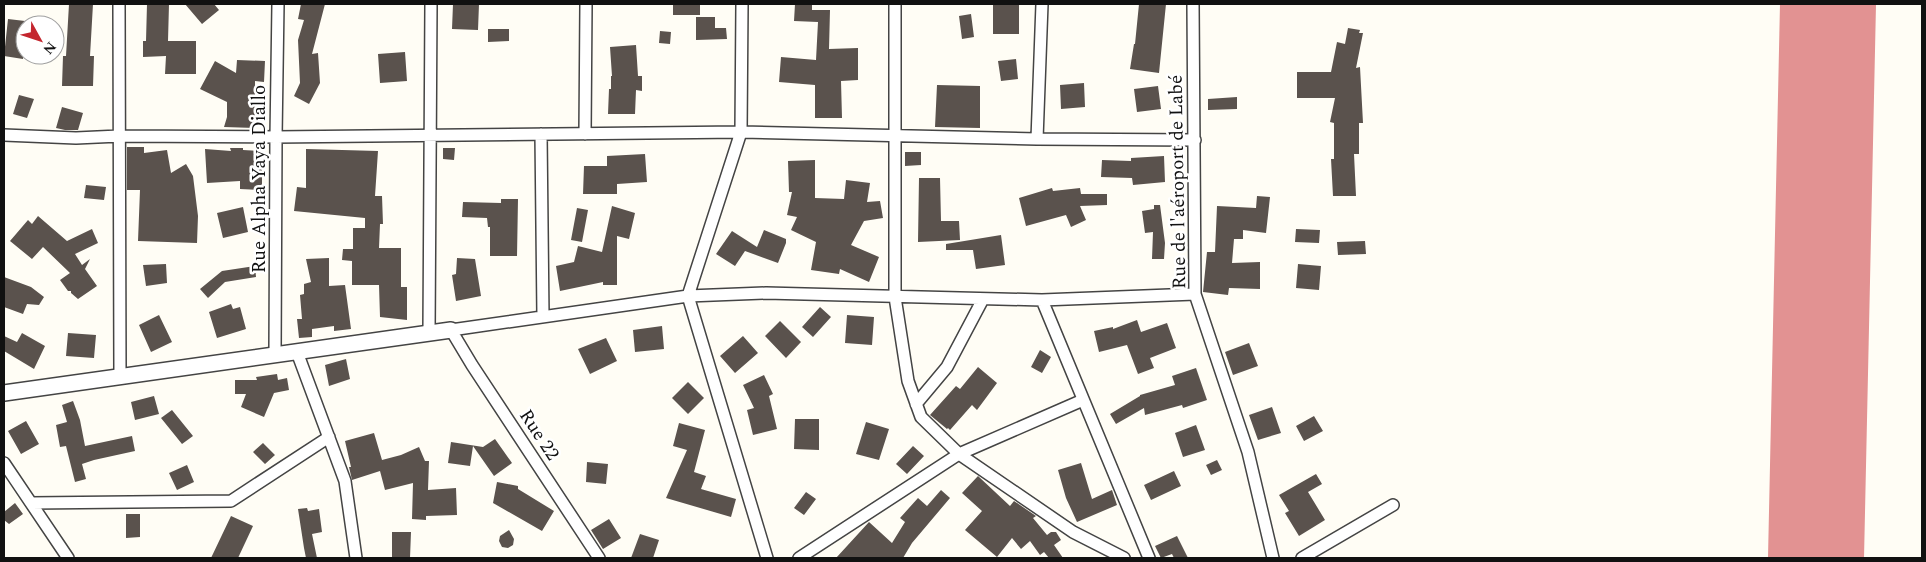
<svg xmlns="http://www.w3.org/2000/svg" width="1926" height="562" font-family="Spectral,serif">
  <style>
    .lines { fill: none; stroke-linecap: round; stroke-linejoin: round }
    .runway { stroke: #e29292; stroke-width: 96 }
    .building { fill: #5a524d }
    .minor-casing { stroke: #444; stroke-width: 14 }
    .tertiary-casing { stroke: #444; stroke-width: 18 }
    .minor { stroke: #fff; stroke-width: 11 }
    .tertiary { stroke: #fff; stroke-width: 15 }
    .labels { text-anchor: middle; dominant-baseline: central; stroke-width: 5; stroke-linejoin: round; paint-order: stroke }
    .street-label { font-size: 19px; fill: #111; stroke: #fff }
  </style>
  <rect width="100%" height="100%" fill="#fffdf5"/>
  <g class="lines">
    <path class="runway" d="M 1816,558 L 1828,4"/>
  </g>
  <path class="building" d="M 69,4 L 93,4 L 90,56 L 94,56 L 93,86 L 62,86 L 63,56 L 66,56 Z
    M 147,4 L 169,4 L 168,41 L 196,41 L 196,74 L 165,74 L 166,56 L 143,57 L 143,41 L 146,41 Z
    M 185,4 L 214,4 L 219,10 L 202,24 Z
    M 301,4 L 325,4 L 312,54 L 318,53 L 320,83 L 309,104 L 294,96 L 300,83 L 298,40 L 304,20 L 298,19 Z
    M 453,4 L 479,4 L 478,30 L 452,29 Z
    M 673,4 L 700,4 L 700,15 L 673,15 Z
    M 795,4 L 812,4 L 812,10 L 830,10 L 829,49 L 858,48 L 858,80 L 841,81 L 842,118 L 815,118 L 815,85 L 779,82 L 781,57 L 816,60 L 818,22 L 794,21 Z
    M 993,4 L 1019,4 L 1019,34 L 993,34 Z
    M 1139,4 L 1166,4 L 1159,73 L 1130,69 L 1134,44 L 1135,44 Z
    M 971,14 L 974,37 L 962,39 L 959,16 Z
    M 696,17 L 715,17 L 715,28 L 726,28 L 727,39 L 696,40 Z
    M 8,19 L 25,21 L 23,59 L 4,56 Z
    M 1348,28 L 1360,30 L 1359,33 L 1363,33 L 1356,68 L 1360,67 L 1363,123 L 1359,123 L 1359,154 L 1354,154 L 1356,196 L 1333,196 L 1331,159 L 1334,159 L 1334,123 L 1330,122 L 1335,98 L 1297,98 L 1297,72 L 1331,72 L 1337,42 L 1345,44 Z
    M 488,29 L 509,29 L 509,41 L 488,42 Z
    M 660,31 L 671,32 L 670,44 L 659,43 Z
    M 636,45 L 638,76 L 642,76 L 642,91 L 636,90 L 635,114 L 608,114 L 609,89 L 611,89 L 611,76 L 612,76 L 610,47 Z
    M 405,52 L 407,81 L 380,83 L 378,54 Z
    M 1016,59 L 1018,79 L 1001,81 L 998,61 Z
    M 237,60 L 265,61 L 264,82 L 255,81 L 255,128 L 224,127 L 227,117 L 227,102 L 200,89 L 215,61 L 236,73 Z
    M 1084,83 L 1085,107 L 1061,109 L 1060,85 Z
    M 937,85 L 980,86 L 980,128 L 935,127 Z
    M 1158,86 L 1161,109 L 1137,112 L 1134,89 Z
    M 19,95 L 34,99 L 27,118 L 13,114 Z
    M 1237,97 L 1237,109 L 1208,110 L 1208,99 Z
    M 62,107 L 83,113 L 78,130 L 65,130 L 56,128 Z
    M 127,147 L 144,147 L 144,153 L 167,150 L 171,173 L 186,164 L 193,176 L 198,216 L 197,243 L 138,241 L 140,190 L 127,190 Z
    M 230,148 L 243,148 L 243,150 L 262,151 L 262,190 L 240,189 L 240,181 L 207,183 L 205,149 L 231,151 Z
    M 443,148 L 455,148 L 454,160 L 443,159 Z
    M 306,149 L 378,151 L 375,196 L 382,196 L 383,224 L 380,224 L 379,248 L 401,248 L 401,287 L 407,287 L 407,320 L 380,317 L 379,285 L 352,285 L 352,261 L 342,260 L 343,249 L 353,249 L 353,228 L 365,228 L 365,218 L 294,211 L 297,187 L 306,188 Z
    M 905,152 L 921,152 L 921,165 L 905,166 Z
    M 645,154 L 647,182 L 617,184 L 617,194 L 583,194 L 584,166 L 607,166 L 607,156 Z
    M 1164,156 L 1165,182 L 1133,185 L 1132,178 L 1101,177 L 1102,160 L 1131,161 L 1131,158 Z
    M 815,160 L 815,198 L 844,199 L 846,180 L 870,183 L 867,202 L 880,201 L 883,218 L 864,221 L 851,245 L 879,257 L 869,282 L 840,269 L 839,274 L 811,270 L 816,242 L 791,230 L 797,217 L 787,215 L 792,192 L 789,192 L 788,161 Z
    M 919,178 L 940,178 L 941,221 L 959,221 L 960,240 L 918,242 Z
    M 86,185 L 106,187 L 104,200 L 84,198 Z
    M 1052,188 L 1053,191 L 1080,188 L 1081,194 L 1107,194 L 1107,205 L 1080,206 L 1086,220 L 1071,227 L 1066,215 L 1026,226 L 1019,198 Z
    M 1257,196 L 1270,197 L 1266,233 L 1243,230 L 1243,239 L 1234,239 L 1232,263 L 1260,262 L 1260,289 L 1229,288 L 1228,295 L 1203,292 L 1207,252 L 1215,252 L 1217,206 L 1256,208 Z
    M 501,199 L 518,199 L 517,256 L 490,256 L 490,227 L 488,227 L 487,218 L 462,217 L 463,202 L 501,203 Z
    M 1154,205 L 1160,205 L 1165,243 L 1164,259 L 1152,259 L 1153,232 L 1145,233 L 1142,211 L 1154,209 Z
    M 612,206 L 635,213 L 629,239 L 617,236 L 617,285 L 603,285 L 603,282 L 560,291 L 556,266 L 574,262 L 578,246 L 602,252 Z
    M 243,207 L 248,232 L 223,238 L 217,213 Z
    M 577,208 L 588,210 L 582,242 L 571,240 Z
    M 38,216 L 67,241 L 92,229 L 98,243 L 75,254 L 82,265 L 90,259 L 85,269 L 97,286 L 78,299 L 71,293 L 71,291 L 68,291 L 60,280 L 70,273 L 43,247 L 32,259 L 10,241 L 28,220 L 32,224 Z
    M 1296,229 L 1320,230 L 1319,243 L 1295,242 Z
    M 764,230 L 786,239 L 786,243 L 778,263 L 745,251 L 735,266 L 716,254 L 732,231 L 757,247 Z
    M 1001,235 L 1005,265 L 976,269 L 973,250 L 946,250 L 946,244 Z
    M 1365,241 L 1366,254 L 1338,255 L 1337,242 Z
    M 329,258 L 329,286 L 345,285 L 351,329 L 334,331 L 334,326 L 312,329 L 312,337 L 299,338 L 297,319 L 302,319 L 300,295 L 304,294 L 304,284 L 311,282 L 306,259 Z
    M 457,258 L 475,259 L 481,296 L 456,301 L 452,275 L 456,274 Z
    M 166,264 L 167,283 L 146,286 L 143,265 Z
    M 1298,264 L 1321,266 L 1319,290 L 1296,288 Z
    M 255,266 L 256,277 L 225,282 L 208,298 L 200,289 L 222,271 Z
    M 4,277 L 31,287 L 44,297 L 39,305 L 27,304 L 23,314 L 4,307 Z
    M 231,304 L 233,309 L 240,307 L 246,329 L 217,338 L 209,312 Z
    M 820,307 L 831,317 L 813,337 L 802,327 Z
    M 159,315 L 172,342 L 151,352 L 139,325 Z
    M 847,315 L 874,317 L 872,345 L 845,343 Z
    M 1137,320 L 1141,332 L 1167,323 L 1176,348 L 1150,358 L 1154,368 L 1138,374 L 1127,345 L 1099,352 L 1094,331 L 1113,327 L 1113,329 Z
    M 780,321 L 801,342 L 786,358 L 765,336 Z
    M 662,326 L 664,349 L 635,352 L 633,330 Z
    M 22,333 L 45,346 L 34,369 L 4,351 L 4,336 L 17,342 Z
    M 68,333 L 96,335 L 94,358 L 66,356 Z
    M 743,336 L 758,353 L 735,373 L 720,356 Z
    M 606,338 L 617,361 L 590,374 L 578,349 Z
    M 1249,343 L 1258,366 L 1233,375 L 1225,352 Z
    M 1040,350 L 1051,357 L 1042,373 L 1031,367 Z
    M 346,359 L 350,379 L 329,386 L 325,365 Z
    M 978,367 L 997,383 L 977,410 L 972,405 L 950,430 L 948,428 L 947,429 L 930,415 L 956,386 L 960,389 Z
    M 1196,368 L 1207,400 L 1183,408 L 1182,405 L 1145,415 L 1144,408 L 1116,424 L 1110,414 L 1140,396 L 1140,395 L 1175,385 L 1172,376 Z
    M 277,374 L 278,380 L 287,378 L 289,390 L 274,393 L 264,417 L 241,407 L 246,394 L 235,394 L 235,380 L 257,380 L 256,377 Z
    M 764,375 L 773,394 L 769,396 L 777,429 L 753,435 L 747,410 L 754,408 L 743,385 Z
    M 688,382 L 704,398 L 688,414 L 672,398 Z
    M 154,396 L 159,414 L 135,420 L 131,402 Z
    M 73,401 L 80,420 L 85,446 L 132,436 L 135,451 L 94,460 L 82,464 L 86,479 L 75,482 L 66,446 L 60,447 L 56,425 L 67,422 L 62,405 Z
    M 1272,407 L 1281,433 L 1258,440 L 1249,415 Z
    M 172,410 L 193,436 L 182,444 L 161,418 Z
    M 1314,416 L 1323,431 L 1304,441 L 1296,426 Z
    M 795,419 L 819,419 L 819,450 L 794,449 Z
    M 26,421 L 39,444 L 21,454 L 8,431 Z
    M 866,422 L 889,429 L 879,460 L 856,454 Z
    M 679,423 L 705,430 L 694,472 L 706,476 L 701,489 L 736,499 L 731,517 L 666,498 L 687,450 L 673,446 Z
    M 1196,425 L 1205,450 L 1183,457 L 1175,433 Z
    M 374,433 L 382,460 L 401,455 L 419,447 L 425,461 L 429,461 L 428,490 L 456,488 L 457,515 L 426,516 L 426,520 L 412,519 L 413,483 L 385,490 L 380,471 L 352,480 L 349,467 L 351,467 L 345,441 Z
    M 495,439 L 512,463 L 494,476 L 473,446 L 470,466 L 448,463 L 451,442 L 483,447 Z
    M 263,443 L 275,455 L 265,464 L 253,452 Z
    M 913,446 L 924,456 L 907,474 L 896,464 Z
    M 1217,460 L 1222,470 L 1211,475 L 1206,465 Z
    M 587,462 L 608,464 L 606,484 L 586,482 Z
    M 1081,463 L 1092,499 L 1112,490 L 1117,505 L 1077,522 L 1066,498 L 1058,470 Z
    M 187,465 L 194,482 L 177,490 L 169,473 Z
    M 1174,471 L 1181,486 L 1151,500 L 1144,485 Z
    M 1316,474 L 1322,484 L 1308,492 L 1325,520 L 1299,536 L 1285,513 L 1289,511 L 1279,495 Z
    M 978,476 L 1010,506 L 1014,501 L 1036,516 L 1033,518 L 1047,535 L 1051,532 L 1056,532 L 1061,540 L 1054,545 L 1063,558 L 1049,558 L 1044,552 L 1040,555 L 1030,541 L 1021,549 L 1012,538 L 997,557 L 965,530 L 982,511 L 962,493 Z
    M 497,482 L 518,486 L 518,489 L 554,511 L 542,531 L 493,503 Z
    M 941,490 L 950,498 L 912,543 L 903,558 L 836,558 L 869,522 L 892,543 L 905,522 L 900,518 L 918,498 L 927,506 Z
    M 806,492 L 816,499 L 804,515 L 794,508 Z
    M 15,503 L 23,514 L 9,524 L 4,520 L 4,512 Z
    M 307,508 L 308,511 L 319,509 L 322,532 L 312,534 L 317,558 L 306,558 L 304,548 L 298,509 Z
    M 126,514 L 140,514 L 140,537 L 126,538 Z
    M 231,516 L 253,526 L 238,558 L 211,558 Z
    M 609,519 L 621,538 L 603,549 L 591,530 Z
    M 509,530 L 514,539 L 513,545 L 508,548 L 502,547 L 499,541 L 500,536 Z
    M 392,532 L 411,532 L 410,558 L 392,558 Z
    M 640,534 L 659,540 L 653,558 L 631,558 Z
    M 1177,536 L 1188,558 L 1174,558 L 1172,554 L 1161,558 L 1155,546 Z"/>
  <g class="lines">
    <g class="minor-casing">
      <path id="minor" d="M 119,4 L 120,377
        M 742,4 L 741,132 L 688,296 L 767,558
        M 895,4 L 895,297 L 908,381 L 921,417 L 959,454 L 1073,532 L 1124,558
        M 1193,4 L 1195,294 L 1248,452 L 1273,558
        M 541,134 L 543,317
        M 585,134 L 586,4
        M 4,135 L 76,138 L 119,136 L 276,137 L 741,132 L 1037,139 L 1195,140
        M 1037,139 L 1042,4
        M 1042,300 L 1149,558
        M 429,333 L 431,4
        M 297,352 L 345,481 L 356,558
        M 275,355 L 276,137 L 278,4
        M 916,404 L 947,367 L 983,299
        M 4,463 L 68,558
        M 31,503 L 231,501 L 329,437
        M 599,558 L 472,365 L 451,330 L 688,296 L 766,293 L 1042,300 L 1195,294
        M 799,558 L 959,454 L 1083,400
        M 1302,558 L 1393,505"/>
    </g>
    <g class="tertiary-casing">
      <path id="tertiary" d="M 4,393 L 451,330"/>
    </g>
    <use href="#minor" class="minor"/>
    <use href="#tertiary" class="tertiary"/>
  </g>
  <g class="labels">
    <g class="street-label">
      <text transform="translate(259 179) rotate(-90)">Rue Alpha Yaya Diallo</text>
      <text transform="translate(1178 182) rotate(-91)">Rue de l'aéroport de Labé</text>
      <text transform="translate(539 435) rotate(57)">Rue 22</text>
    </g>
  </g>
  <rect width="1926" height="562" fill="none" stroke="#111111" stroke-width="10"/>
  <g transform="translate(40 40) rotate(130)"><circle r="24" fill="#ffffff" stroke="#a0a0a0"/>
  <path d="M0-4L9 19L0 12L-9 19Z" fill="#c4262e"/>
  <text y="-8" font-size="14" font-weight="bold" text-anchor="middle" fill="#111111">N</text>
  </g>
</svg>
